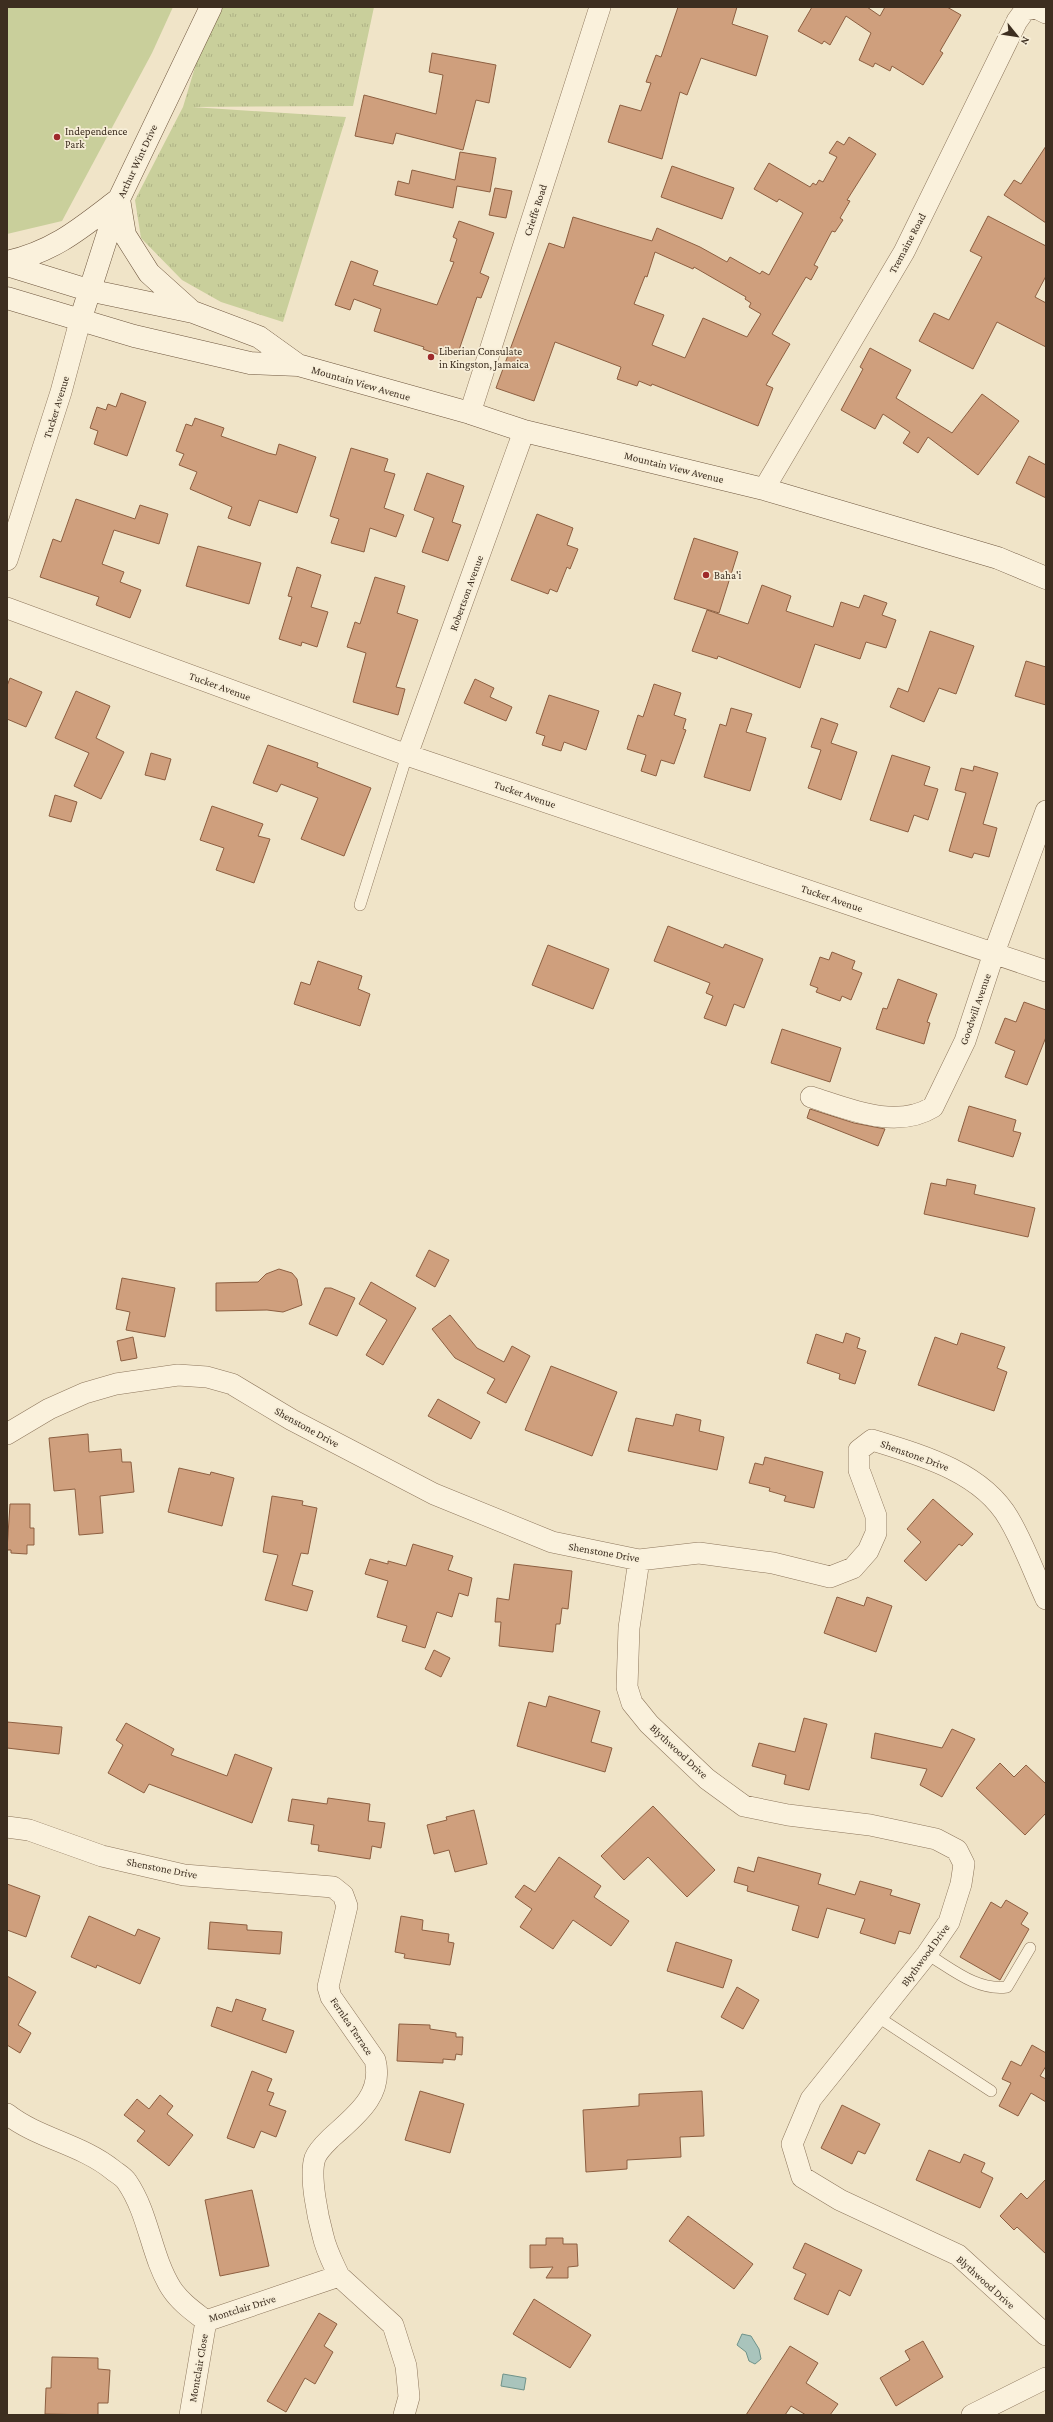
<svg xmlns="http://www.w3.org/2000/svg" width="1053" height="2422" font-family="'Crimson Pro',serif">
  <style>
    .grass { fill: url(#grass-tufts) }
    .park { fill: #c9cf9b }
    .water { fill: #a9c4bc; stroke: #6f938a }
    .building { fill: #cf9f7d; stroke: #8d5f41; fill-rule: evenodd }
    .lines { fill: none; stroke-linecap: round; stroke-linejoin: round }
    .lane-casing { stroke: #8d765c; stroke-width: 12 }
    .street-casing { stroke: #8d765c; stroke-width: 22 }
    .secondary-casing { stroke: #6f573f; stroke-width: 23 }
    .lane { stroke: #faf1dc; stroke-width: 11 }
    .street { stroke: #faf1dc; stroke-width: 21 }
    .secondary { stroke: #faf1dc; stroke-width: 22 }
    .poi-dot { fill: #9e2a2b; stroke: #f7eed8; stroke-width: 1.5 }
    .labels { text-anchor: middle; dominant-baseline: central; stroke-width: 3.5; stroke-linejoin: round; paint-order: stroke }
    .poi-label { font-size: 11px; fill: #3d2e20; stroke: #f7eed8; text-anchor: start }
    .street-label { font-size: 11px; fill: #3d2e20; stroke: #f7eed8 }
  </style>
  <defs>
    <pattern id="grass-tufts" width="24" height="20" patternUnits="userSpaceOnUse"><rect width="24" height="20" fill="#c9cf9b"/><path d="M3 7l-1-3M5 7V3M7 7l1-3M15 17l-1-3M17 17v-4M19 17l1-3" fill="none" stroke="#aeb285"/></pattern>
  </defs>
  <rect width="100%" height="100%" fill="#f0e4c8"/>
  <path class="grass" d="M 219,7 L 374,7 L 353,106 L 192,107 L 346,117 L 283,322 L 221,302 L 182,280 L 141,238 L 135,200 L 183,107 L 208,24 Z"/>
  <path class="park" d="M 7,7 L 173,7 L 152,53 L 62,221 L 7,234 Z"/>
  <path class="water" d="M 742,2334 L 751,2336 L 759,2349 L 761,2359 L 755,2364 L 749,2361 L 746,2352 L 737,2345 Z
    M 503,2374 L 526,2378 L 524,2390 L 501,2386 Z"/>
  <path class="building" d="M 678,7 L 737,7 L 732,24 L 768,36 L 756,76 L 701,58 L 687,95 L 680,92 L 662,159 L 608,142 L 620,105 L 641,111 L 651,83 L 646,82 L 656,55 L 661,57 Z
    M 812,7 L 867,7 L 880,16 L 885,7 L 947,7 L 961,15 L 940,51 L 943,53 L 923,85 L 892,66 L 890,71 L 875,63 L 873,67 L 859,60 L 871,33 L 846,16 L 830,45 L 824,41 L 822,44 L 798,31 Z
    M 432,53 L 496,65 L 489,103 L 476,100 L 463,150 L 396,133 L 393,144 L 355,136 L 364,95 L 436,114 L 443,75 L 429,72 Z
    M 849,137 L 876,154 L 847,200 L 850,201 L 840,218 L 843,220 L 835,232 L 832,231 L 814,265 L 818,267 L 811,280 L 806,277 L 772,334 L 790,344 L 766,385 L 773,388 L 758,426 L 652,384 L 651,386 L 639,381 L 637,386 L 617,379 L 621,367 L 555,342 L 534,401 L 496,388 L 549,243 L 564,248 L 573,217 L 652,241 L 657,228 L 700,247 L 727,262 L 730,257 L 760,274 L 762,271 L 769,275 L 803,213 L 779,199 L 777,202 L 754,189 L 769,163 L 810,187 L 813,183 L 816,185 L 819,180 L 823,182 L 837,157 L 829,153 L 837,141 L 844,145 ZM 655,252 L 693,269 L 694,267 L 746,297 L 745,299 L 751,303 L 749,307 L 761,314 L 747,337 L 703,318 L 685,358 L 652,345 L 664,315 L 634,304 L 645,276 L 647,277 Z
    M 1046,146 L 1046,223 L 1004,195 L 1014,180 L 1021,184 Z
    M 460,152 L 496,158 L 490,192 L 457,186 L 453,208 L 395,195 L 398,181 L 409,184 L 412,170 L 455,180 Z
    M 672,166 L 734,188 L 722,219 L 661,197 Z
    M 495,188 L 512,191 L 506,218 L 489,215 Z
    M 988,216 L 1046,246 L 1046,276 L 1035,297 L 1046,303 L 1046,347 L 997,322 L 973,369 L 919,341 L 934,313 L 949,320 L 982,257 L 970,251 Z
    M 459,221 L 494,233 L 480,273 L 489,277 L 481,298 L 477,297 L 459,350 L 455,349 L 454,353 L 444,350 L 442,356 L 423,349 L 424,347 L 374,331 L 381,309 L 354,299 L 350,310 L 335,305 L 351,261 L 378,271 L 373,285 L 437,305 L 454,262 L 450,261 L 457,239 L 453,237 Z
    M 870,348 L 911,370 L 896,398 L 952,433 L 982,394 L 1019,421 L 978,475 L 928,437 L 918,453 L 903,443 L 910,432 L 883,414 L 875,429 L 841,410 L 863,369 L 860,367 Z
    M 121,393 L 146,402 L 127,456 L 94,444 L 98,431 L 90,428 L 97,407 L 106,410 L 108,404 L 116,407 Z
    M 195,418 L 224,428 L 221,436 L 268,453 L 276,455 L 279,444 L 316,457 L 297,513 L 259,500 L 250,526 L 228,518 L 232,507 L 190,489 L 197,472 L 179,465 L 184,454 L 176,451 L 186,424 L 192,426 Z
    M 351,448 L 388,459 L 384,471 L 395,474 L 384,508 L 404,515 L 396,537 L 370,528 L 364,552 L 331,543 L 339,519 L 330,516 Z
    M 1029,456 L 1046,465 L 1046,498 L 1016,483 Z
    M 427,473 L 464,486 L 452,522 L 461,525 L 448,561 L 422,552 L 434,518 L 414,510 Z
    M 76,499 L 135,519 L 140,505 L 168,514 L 159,544 L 114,530 L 102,564 L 124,572 L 120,582 L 141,590 L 130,618 L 96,605 L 99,597 L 40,577 L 53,539 L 61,542 Z
    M 537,514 L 573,528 L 567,545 L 578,549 L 570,569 L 567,567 L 557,592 L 550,589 L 548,594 L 511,580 Z
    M 694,538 L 738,552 L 719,613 L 674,599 Z
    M 198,546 L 261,563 L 249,604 L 186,586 Z
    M 297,567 L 321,575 L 311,607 L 328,612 L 317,647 L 302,642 L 301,646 L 279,639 L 292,597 L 288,596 Z
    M 375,577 L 405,586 L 397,613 L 418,620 L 396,687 L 405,689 L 398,715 L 353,702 L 366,653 L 347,647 L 355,622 L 360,624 Z
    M 762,585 L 791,596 L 786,611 L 833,627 L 841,602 L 859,608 L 864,595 L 887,603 L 882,615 L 896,620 L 886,648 L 866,642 L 860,659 L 815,644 L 800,688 L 718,656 L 717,659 L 692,651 L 707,610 L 748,624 Z
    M 930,631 L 974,646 L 956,694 L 939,688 L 924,722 L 890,707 L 898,688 L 908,692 Z
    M 1026,661 L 1046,667 L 1046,705 L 1015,696 Z
    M 10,678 L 42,692 L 26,727 L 7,719 L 7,686 Z
    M 475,679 L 494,688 L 490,697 L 512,707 L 506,721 L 464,703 Z
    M 654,684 L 681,693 L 674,715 L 686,719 L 683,729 L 686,730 L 674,764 L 661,760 L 656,776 L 641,771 L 646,755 L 627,749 L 638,715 L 643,717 Z
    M 76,691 L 110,706 L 96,738 L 124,752 L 101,799 L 74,786 L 89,753 L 55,738 Z
    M 549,695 L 599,711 L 586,750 L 564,742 L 561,751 L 542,745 L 545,736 L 536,733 Z
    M 731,708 L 752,714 L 746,732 L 766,738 L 750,791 L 704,777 L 720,724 L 726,726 Z
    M 821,718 L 838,724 L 831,743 L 857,752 L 841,800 L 808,788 L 821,750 L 811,747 Z
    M 268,745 L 318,763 L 317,767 L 371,788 L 344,856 L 301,839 L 318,798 L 281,784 L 277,792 L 253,783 Z
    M 151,753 L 171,759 L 165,780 L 145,775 Z
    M 892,755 L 930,767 L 924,785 L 938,789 L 928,820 L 914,815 L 908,832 L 870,820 Z
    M 974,766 L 998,773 L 983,824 L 997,828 L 989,857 L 974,853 L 972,858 L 949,851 L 966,793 L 955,790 L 961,768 L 973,771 Z
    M 55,795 L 77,802 L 71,822 L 49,816 Z
    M 212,806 L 263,824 L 258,836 L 270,839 L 254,883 L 216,870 L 224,848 L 200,840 Z
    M 668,926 L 723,948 L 725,944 L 763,959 L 744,1008 L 734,1004 L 726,1026 L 704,1018 L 713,996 L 706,993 L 710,983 L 654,961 Z
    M 548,945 L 609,969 L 593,1009 L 532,985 Z
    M 832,952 L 855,961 L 852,969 L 862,973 L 851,1000 L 842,996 L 840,1001 L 816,992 L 818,988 L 810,985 L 820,957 L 829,960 Z
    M 318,961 L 362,976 L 358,989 L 370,994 L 360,1026 L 294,1004 L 301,982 L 310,985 Z
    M 898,979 L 937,994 L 927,1022 L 930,1023 L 924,1044 L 876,1029 L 883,1008 L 887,1009 Z
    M 1024,1002 L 1046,1010 L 1046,1037 L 1027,1085 L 1005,1077 L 1015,1051 L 995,1043 L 1005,1018 L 1016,1022 Z
    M 782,1029 L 841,1048 L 830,1082 L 771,1063 Z
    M 969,1106 L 1016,1120 L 1013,1131 L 1021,1133 L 1013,1157 L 958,1141 Z
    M 810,1109 L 854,1123 L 885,1129 L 878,1146 L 807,1118 Z
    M 947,1179 L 976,1185 L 974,1194 L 1035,1208 L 1028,1237 L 924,1214 L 931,1183 L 946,1186 Z
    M 429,1250 L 449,1260 L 435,1287 L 416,1276 Z
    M 279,1269 L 292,1273 L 297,1279 L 302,1305 L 283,1312 L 267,1310 L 216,1311 L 216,1283 L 258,1282 L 266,1274 Z
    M 122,1278 L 175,1288 L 165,1337 L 126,1330 L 130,1312 L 116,1309 Z
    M 371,1282 L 416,1308 L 383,1365 L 366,1355 L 387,1320 L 359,1304 Z
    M 325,1288 L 331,1288 L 355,1298 L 337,1336 L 309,1324 Z
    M 450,1315 L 477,1348 L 504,1362 L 512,1346 L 530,1356 L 506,1403 L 487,1393 L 495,1379 L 455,1358 L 432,1329 Z
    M 846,1333 L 860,1338 L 857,1348 L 866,1351 L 855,1384 L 839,1379 L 840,1374 L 807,1363 L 816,1334 L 843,1343 Z
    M 961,1333 L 1005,1347 L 997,1368 L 1007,1372 L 994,1411 L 918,1385 L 935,1337 L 957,1345 Z
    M 133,1337 L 137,1358 L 121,1361 L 117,1341 Z
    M 551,1366 L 617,1392 L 592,1456 L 525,1430 Z
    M 438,1399 L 480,1422 L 471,1439 L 428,1416 Z
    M 676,1414 L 701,1420 L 699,1431 L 724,1437 L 717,1470 L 628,1451 L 636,1418 L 673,1426 Z
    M 88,1434 L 89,1452 L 121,1449 L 122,1462 L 131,1462 L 134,1492 L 100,1496 L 103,1533 L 79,1535 L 75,1489 L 54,1491 L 49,1438 Z
    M 765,1457 L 823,1472 L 814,1508 L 784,1501 L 786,1496 L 769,1491 L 770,1488 L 749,1483 L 755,1463 L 763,1465 Z
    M 179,1468 L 210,1475 L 211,1472 L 234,1478 L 222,1526 L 168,1512 Z
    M 272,1496 L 303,1501 L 302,1505 L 317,1508 L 308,1554 L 301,1553 L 292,1585 L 313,1591 L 307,1611 L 265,1600 L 278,1555 L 263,1552 Z
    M 933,1499 L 973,1534 L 962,1546 L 959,1544 L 926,1581 L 904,1561 L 921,1542 L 907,1529 Z
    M 10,1504 L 30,1504 L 30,1528 L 34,1528 L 34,1545 L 27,1545 L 27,1554 L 11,1553 L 11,1550 L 7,1550 Z
    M 413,1544 L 453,1556 L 448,1570 L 472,1578 L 468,1596 L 459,1593 L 452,1617 L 437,1612 L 425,1648 L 402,1641 L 407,1626 L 377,1617 L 388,1581 L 365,1574 L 370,1559 L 388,1564 L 388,1561 L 406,1566 Z
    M 514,1564 L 572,1571 L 568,1609 L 562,1608 L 560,1624 L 556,1624 L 553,1652 L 499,1646 L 501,1622 L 495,1622 L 497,1598 L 509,1600 Z
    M 837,1597 L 864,1606 L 867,1597 L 892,1606 L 876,1652 L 824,1633 Z
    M 434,1650 L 450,1658 L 441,1677 L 425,1669 Z
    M 549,1696 L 600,1711 L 591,1742 L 612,1748 L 605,1772 L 517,1746 L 529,1702 L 546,1707 Z
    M 804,1718 L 827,1724 L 809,1790 L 784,1784 L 786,1775 L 752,1766 L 759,1743 L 795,1752 Z
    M 7,1722 L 62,1727 L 59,1754 L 7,1748 Z
    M 126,1723 L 174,1749 L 171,1755 L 227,1776 L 235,1754 L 272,1768 L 252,1823 L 149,1784 L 144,1793 L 108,1773 L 123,1745 L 116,1740 Z
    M 952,1729 L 975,1739 L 942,1797 L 920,1785 L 927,1769 L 871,1758 L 875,1733 L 942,1748 Z
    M 1000,1763 L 1014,1777 L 1026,1765 L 1046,1784 L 1046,1813 L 1025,1835 L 976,1788 Z
    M 328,1798 L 370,1804 L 368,1821 L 385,1823 L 381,1848 L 372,1846 L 370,1859 L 318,1851 L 319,1845 L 311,1844 L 314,1825 L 288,1821 L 292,1799 L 327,1804 Z
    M 653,1806 L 715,1870 L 687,1897 L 648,1857 L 624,1880 L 601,1856 Z
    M 474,1810 L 487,1864 L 455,1872 L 449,1850 L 434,1854 L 427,1825 L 447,1820 L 446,1817 Z
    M 559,1857 L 601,1886 L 594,1897 L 629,1921 L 611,1946 L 573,1920 L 553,1949 L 520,1927 L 532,1909 L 515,1897 L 524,1885 L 535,1892 Z
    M 758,1857 L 821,1874 L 818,1884 L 855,1895 L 860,1881 L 892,1890 L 890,1895 L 920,1904 L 910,1934 L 899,1931 L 895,1944 L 860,1933 L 865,1919 L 827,1908 L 818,1938 L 792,1930 L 799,1906 L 747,1891 L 748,1886 L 734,1882 L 738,1867 L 754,1872 Z
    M 7,1884 L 40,1896 L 26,1937 L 7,1930 Z
    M 1006,1900 L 1028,1913 L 1021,1924 L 1029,1929 L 1000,1980 L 960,1957 L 991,1902 L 1001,1908 Z
    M 89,1916 L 135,1936 L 138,1929 L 160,1938 L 140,1984 L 97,1965 L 96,1968 L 71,1957 Z
    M 401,1916 L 423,1920 L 422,1930 L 449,1934 L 448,1942 L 454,1943 L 450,1965 L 404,1958 L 405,1954 L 395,1952 Z
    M 210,1922 L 247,1925 L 247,1930 L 282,1932 L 280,1954 L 208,1949 Z
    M 676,1942 L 732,1960 L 723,1988 L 667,1971 Z
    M 7,1976 L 36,1992 L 18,2025 L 31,2033 L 20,2053 L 7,2045 Z
    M 737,1987 L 759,2000 L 743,2029 L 721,2017 Z
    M 236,1999 L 266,2009 L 262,2020 L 294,2031 L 286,2053 L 211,2026 L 217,2007 L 232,2012 Z
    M 399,2024 L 430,2025 L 430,2029 L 456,2033 L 456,2037 L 463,2037 L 462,2055 L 456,2054 L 455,2060 L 443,2059 L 443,2063 L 397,2061 Z
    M 1032,2045 L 1046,2053 L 1046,2066 L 1040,2076 L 1046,2079 L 1046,2102 L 1031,2093 L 1018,2116 L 999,2106 L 1011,2083 L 1002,2079 L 1011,2061 L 1021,2066 Z
    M 252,2071 L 272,2079 L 267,2091 L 274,2093 L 269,2105 L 286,2111 L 276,2137 L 261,2131 L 254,2148 L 227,2138 Z
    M 420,2091 L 464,2104 L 450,2153 L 405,2140 Z
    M 702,2091 L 704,2136 L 680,2137 L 681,2157 L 627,2160 L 627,2169 L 586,2172 L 583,2110 L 639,2106 L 639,2094 Z
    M 160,2095 L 173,2106 L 167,2114 L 193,2135 L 169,2166 L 137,2141 L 145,2131 L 124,2115 L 137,2099 L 149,2109 Z
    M 842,2105 L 880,2124 L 865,2154 L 858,2151 L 852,2164 L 821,2148 Z
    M 929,2150 L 960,2163 L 964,2154 L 985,2163 L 981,2172 L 993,2178 L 980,2208 L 916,2180 Z
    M 1046,2179 L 1046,2254 L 1017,2227 L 1014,2230 L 1000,2216 L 1021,2193 L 1027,2199 Z
    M 252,2190 L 269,2266 L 220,2276 L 205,2200 Z
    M 688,2216 L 753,2264 L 734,2289 L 669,2241 Z
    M 546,2238 L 563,2238 L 563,2244 L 577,2244 L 578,2266 L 568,2267 L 568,2278 L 546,2278 L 553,2267 L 530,2268 L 530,2245 L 546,2245 Z
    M 805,2243 L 862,2270 L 850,2296 L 839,2290 L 828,2315 L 794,2299 L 806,2274 L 793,2268 Z
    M 534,2299 L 591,2335 L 570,2368 L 513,2334 Z
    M 319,2313 L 337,2324 L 324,2346 L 333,2352 L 315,2384 L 305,2378 L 286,2412 L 267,2401 Z
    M 923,2341 L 943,2377 L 896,2406 L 880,2378 L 910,2360 L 905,2351 Z
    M 790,2346 L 818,2363 L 806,2383 L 838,2404 L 830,2415 L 806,2415 L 791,2406 L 785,2415 L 746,2415 Z
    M 52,2357 L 98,2358 L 98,2369 L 110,2370 L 108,2403 L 98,2403 L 98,2415 L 45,2414 L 46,2388 L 51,2388 Z"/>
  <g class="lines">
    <g class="lane-casing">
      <path id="lane" d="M 360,905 L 407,755
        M 927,1954 C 952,1969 977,1991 1007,1987 L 1030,1948
        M 878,2017 L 991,2091"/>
    </g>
    <g class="street-casing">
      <path id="street" d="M 470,413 L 600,7
        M 764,489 L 904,252 L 1017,21 L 1025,10 L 1036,8 L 1046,13
        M 7,560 L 61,392 L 80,321
        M 7,608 L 407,755 L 1046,971
        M 407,755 L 524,431
        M 811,1097 C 849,1109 896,1130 933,1107 L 965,1041 L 994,953 L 1046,811
        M 7,1434 L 49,1409 L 85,1393 L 116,1384 L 178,1375 L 207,1377 L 232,1384 L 292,1420 L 434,1494 L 552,1542 L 639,1560 L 699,1553 L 773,1563 L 830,1577 L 853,1568 L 868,1551 L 876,1533 L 876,1516 L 859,1470 L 859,1450 L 872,1440 C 921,1455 982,1472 1009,1519 C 1024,1544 1034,1573 1046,1599
        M 639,1560 L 629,1628 L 627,1687 L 632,1703 L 649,1724 L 707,1779 L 744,1806 L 788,1815 L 870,1825 L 936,1839 L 957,1850 L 964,1864 L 961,1884 L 949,1922 L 927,1954 L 811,2099 L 792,2144 L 802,2177 L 840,2200 L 958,2255 L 1046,2335
        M 7,1827 L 29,1830 L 102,1856 L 184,1875 L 333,1887 L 343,1895 L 347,1906 L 328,1987 L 331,1997 L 375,2060 C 384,2095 355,2116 332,2137 C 326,2143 318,2150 315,2158 C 309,2176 318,2218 323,2236 C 326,2250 333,2263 339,2276
        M 7,2114 C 39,2139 81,2144 113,2170 C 118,2174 124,2177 127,2182 C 149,2214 151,2256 171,2288 C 180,2302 193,2311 206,2321 L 339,2276 L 393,2325 L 406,2366 L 409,2397 L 404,2415
        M 190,2415 L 206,2321
        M 972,2415 L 1046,2378"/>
    </g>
    <g class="secondary-casing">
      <path id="secondary" d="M 7,262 C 55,251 81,228 119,199 L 125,235 L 149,273 L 189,309
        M 7,265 L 88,290 L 193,312 L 259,337 L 298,365
        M 7,298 L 134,336 L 250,363 L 298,365 L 470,413 L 524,431 L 764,489 L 998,558 L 1046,578
        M 80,321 L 119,199 L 211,7"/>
    </g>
    <use href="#lane" class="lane"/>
    <use href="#street" class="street"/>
    <use href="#secondary" class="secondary"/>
  </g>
  <g class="poi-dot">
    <circle cx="57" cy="137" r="4"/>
    <circle cx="431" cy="357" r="4"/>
    <circle cx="706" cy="575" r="4"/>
  </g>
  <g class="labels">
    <g class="poi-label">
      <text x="65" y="131">Independence<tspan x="65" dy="13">Park</tspan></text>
      <text x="439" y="351">Liberian Consulate<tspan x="439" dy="13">in Kingston, Jamaica</tspan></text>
      <text x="714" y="575">Baha'i</text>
    </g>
    <g class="street-label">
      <text transform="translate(137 161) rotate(-65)">Arthur Wint Drive</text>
      <text transform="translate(535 210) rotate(-72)">Crieffe Road</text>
      <text transform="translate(907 243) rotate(-62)">Tremaine Road</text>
      <text transform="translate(361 383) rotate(16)">Mountain View Avenue</text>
      <text transform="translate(56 407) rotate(-73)">Tucker Avenue</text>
      <text transform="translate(674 467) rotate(14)">Mountain View Avenue</text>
      <text transform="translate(466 593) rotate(-70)">Robertson Avenue</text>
      <text transform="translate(220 686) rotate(20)">Tucker Avenue</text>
      <text transform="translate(525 794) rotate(19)">Tucker Avenue</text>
      <text transform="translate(832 898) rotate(19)">Tucker Avenue</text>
      <text transform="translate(975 1009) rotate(-71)">Goodwill Avenue</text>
      <text transform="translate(307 1427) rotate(29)">Shenstone Drive</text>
      <text transform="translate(915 1455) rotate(20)">Shenstone Drive</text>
      <text transform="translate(604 1552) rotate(10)">Shenstone Drive</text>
      <text transform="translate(679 1751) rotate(43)">Blythwood Drive</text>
      <text transform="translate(162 1868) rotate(11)">Shenstone Drive</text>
      <text transform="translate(925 1955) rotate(-54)">Blythwood Drive</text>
      <text transform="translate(352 2026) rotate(56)">Fernlea Terrace</text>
      <text transform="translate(986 2282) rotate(42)">Blythwood Drive</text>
      <text transform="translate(242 2308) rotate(-17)">Montclair Drive</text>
      <text transform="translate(198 2368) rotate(-80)">Montclair Close</text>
    </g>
  </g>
  <rect width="1053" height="2422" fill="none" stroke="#3d2e20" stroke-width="16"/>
  <g transform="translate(1017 36) rotate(120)" stroke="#f7eed8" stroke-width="3" paint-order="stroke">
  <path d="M0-3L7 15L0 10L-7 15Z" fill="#3d2e20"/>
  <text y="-6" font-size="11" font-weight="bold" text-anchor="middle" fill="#3d2e20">N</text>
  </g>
</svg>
